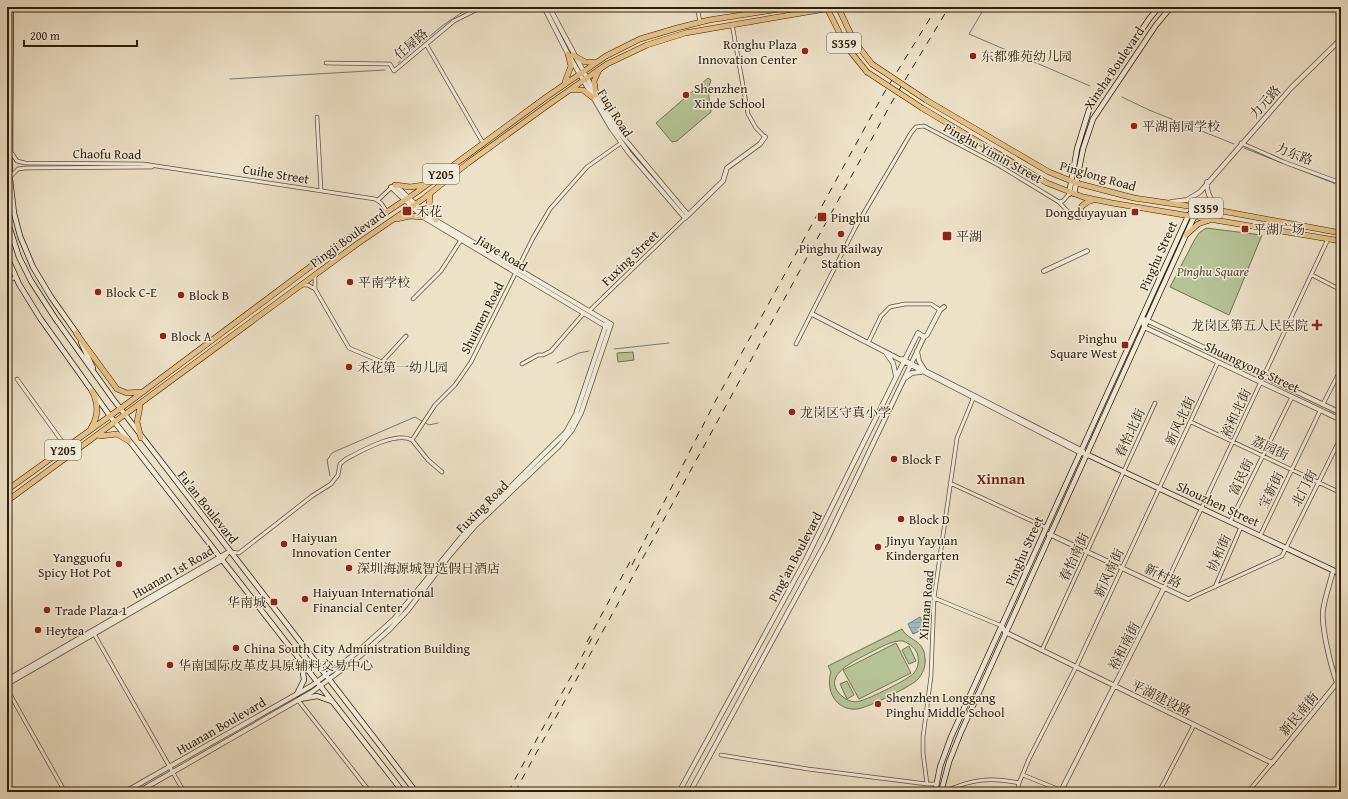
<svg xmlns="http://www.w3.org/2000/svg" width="1348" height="799" font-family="'Gentium Book Plus','Noto Serif SC',serif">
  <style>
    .green { fill: #b6c397; stroke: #727050; fill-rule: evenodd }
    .water { fill: url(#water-rules); stroke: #717c76 }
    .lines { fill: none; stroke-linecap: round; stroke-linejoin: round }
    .stream { stroke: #717c76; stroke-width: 1 }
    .minor-casing { stroke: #5e4f38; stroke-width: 4.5 }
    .tertiary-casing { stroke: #5e4f38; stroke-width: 5.5 }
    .secondary-casing { stroke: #2e1e09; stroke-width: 6 }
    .primary-casing { stroke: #2e1e09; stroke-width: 6 }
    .minor { stroke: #f3ecdb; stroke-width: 3 }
    .tertiary { stroke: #f3ecdb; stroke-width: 4 }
    .secondary { stroke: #f3ecdb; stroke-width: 4.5 }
    .primary { stroke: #e6c084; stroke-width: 5 }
    .rail { stroke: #2e1e09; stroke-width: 1; stroke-dasharray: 7 7; stroke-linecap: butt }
    .primary-bridge-casing { stroke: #2e1e09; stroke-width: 6; stroke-linecap: butt }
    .primary-bridge { stroke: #e6c084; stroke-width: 5 }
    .poi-dot { fill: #8f2418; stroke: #f3ecdb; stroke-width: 1.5 }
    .labels { text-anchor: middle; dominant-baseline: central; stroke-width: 3; stroke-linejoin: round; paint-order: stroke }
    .shield { fill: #f3ecdb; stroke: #695c48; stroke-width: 1 }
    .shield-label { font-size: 12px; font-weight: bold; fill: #2e1e09 }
    .street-label { font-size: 13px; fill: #2e1e09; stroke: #f3ecdb }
    .poi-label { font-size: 13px; fill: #2e1e09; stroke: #f3ecdb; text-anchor: start }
    .park-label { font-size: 13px; font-style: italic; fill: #575034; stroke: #f3ecdb }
    .quarter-label { font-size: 15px; font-weight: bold; fill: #7a1f14; stroke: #f3ecdb }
  </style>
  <defs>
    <pattern id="water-rules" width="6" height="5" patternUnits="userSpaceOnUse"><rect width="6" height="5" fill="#9dbbbf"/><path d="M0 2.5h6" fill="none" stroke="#88a0a3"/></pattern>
  </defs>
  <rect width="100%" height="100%" fill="#ede1c7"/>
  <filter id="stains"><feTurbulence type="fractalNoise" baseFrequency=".005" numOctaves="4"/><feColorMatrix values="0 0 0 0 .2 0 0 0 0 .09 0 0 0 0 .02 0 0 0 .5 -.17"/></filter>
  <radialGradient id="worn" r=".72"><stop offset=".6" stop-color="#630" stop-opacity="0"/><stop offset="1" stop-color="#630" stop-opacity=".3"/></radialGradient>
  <path class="green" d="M 708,78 L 711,80 L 708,89 L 711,112 L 677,141 L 672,142 L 656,123 Z
    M 1206,228 L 1262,235 L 1229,315 L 1170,287 L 1195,239 L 1199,233 Z
    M 633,352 L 634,360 L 618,362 L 617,353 Z
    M 902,629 C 908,641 924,639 925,658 C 926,666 923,674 917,680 C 910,687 867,708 857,709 C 836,711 825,690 831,672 L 828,666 ZM 903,641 C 910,644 916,648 918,656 C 919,662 918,668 914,673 C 909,679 869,699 860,701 C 854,703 848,701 843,697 C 818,676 855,661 869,653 C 880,648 891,640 903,641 Z
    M 896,643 L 911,673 L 859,699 L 843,670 Z
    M 909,646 L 916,661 L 909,664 L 902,650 Z
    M 847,681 L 854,695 L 847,699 L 840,684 Z"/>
  <path class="water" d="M 920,617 L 926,628 L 913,634 L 908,624 Z"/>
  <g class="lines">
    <path class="stream" d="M 985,7 L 969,34 L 1090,86
      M 398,63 L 442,26 L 470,7
      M 230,79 L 385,70
      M 1122,97 L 1149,110 L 1234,144
      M 1244,148 L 1282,163
      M 1285,164 L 1341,186
      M 614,349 L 669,343
      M 557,363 L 579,353 L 589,351
      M 330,476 L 327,460 L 332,453 L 336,451 L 415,417 L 429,425 L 438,423"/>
    <g class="minor-casing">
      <path id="minor" d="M 697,7 L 700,22
        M 732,24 L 748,114 L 756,128 L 765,137
        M 426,44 L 483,143
        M 326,63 L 390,64 L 394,71 L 454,21 L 482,7
        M 317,117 L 321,191
        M 1241,143 L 1284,162 L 1341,183
        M 11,152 L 17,161 L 25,163 L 143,164 L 375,199 L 381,203 L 387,212
        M 11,176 L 18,169 L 25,168 L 152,167
        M 378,200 L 393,186
        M 1059,202 L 1063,201 L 1069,194
        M 315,275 L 315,289 L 349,348 L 382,362 L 406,336
        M 1312,275 L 1341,290
        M 7,282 L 16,277
        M 303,285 L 308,285 L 315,289
        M 413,299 L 441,271 L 461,240
        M 589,311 L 685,218
        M 868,343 L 881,316 L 890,307 L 905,304 L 931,304 L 940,310
        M 796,344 L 855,228 L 911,133 L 916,127 L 924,126 L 1000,166 L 1059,202 L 1073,217
        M 522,364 L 538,355 L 543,355 L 551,351 L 584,313
        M 17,379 L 66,447
        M 1323,404 L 1341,369
        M 1191,422 L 1341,493
        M 412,440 L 428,460 L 442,472
        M 950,483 L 1047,528
        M 1230,522 L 1292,397
        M 1260,536 L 1320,411
        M 230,552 L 239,553 L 312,496 L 331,484 L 338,475 L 340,464 L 346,459 C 361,451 396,431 412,440 L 435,405 L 455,385 L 471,362 L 533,238 L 550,209 L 587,167 L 621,143
        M 1338,573 L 1341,567
        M 1215,587 L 1241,527
        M 1164,588 L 1328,239
        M 934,598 L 1002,626
        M 1188,599 L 1282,556 L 1341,437
        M 93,632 L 184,792
        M 1042,650 L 1155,403
        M 7,689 L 65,792
        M 298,700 L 370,792
        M 721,755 L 808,769 L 927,784
        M 1023,775 L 1065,792
        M 936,784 L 927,784 L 923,753 L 923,737 L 931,676 L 934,598 L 957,438 L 973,399
        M 944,792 C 971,779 990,777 1019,783 L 1029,759 L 1076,667 L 1218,362
        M 1017,792 L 1019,783
        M 1159,792 L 1194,725
        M 1248,792 L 1272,763"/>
    </g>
    <g class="tertiary-casing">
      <path id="tertiary" d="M 544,7 L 568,54 L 611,128 L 629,153 L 685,218 L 723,181 L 727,168 L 760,144 L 765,137
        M 549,7 L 601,104 L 617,130 L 688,215
        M 1207,182 C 1206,195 1213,203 1222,211
        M 391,187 L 423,217 L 607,327
        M 1171,202 L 1187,200 L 1200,192 L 1291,88 L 1341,39
        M 1044,271 L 1087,251
        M 812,314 L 1081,453 L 1086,454
        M 1142,318 L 1144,327 L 1341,420
        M 1144,319 L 1341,413
        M 917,351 L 919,361 L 924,369
        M 886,353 L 893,363 L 896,376
        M 902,359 L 1083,451
        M 905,378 L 912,373 L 921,372
        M 1049,534 L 1188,599
        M 1333,571 C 1330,583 1325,597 1323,610 C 1321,627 1331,667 1337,683 L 1341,685
        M 1002,626 L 1005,632 L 1272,763 L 1341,678
        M 7,680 L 227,553
        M 7,684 L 222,560 L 229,551
        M 1061,791 L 1164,588
        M 125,792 L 311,686 L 355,654 L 394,619 L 468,529 L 566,432 L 576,414 L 607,322
        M 138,792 L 312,692 L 360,656 L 389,630 L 408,610 L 449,556 L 475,526 L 559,446 L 572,430 L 581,413 L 611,324 L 427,215 L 395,185
        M 679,792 L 806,559 L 918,333 L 924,337
        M 690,792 L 826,542 L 924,337 L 927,335 L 940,310 L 944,307"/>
    </g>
    <g class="secondary-casing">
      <path id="secondary" d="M 11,7 L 10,179 L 14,213 L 20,236 L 33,267 L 51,297 L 78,335
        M 1069,194 L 1077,149 L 1089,110 L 1149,19 L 1159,7
        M 1074,194 L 1083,149 L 1093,119 L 1156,25 L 1171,7
        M 7,220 L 19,257 L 31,281 L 55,318 L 113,399 L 416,792
        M 7,257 L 19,284 L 40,318 L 110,416 L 403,792
        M 81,342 L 93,368
        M 1086,454 L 1341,574
        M 297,694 L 304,680 L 302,665
        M 300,699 L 317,696 L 331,701
        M 935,792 L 940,767 L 951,737 L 1188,216 L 1196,207
        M 941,792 L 949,762 L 961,732 L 1194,217 L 1196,208"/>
    </g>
    <g class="primary-casing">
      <path id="primary" d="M 838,7 L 854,41 L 872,64
        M 827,8 L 846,46 L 867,72
        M 573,55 L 585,62 L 596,62
        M 565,82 L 571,66 L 568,54
        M 571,90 L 583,90 L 592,97
        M 596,95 L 594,81 L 599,70
        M 926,100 L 1049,172 L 1076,183 L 1134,198 L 1222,211 L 1341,233
        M 922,108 L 1047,183 L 1083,197 L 1112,203 L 1341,241
        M 395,185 L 410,187 L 424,185
        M 430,194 L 429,208 L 436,220
        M 1078,217 C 1079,207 1084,202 1093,200
        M 396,219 L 410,216 L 423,217
        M 1186,235 L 1198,224 L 1210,220
        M 76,333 L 117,389 L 127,393 L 141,392
        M 140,407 L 137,422 L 141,438
        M 91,428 C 99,416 98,403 92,391
        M 100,436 L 117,434 L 129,441
        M 7,490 L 128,403 L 358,231 L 417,192 L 545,98 L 606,56 L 640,39 L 677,28 L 709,20 L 793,7
        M 7,501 L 357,244 L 423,199 L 468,163 L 548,105 L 607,64 L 647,45 L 685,33 L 837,7"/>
    </g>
    <use href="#minor" class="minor"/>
    <use href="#tertiary" class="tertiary"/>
    <use href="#secondary" class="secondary"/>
    <use href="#primary" class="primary"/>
    <path class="rail" d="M 632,565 L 716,400 L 834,184 L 884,93 L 937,7
      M 587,642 L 632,558
      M 508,792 L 592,638
      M 515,792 L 893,100 L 949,7"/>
    <g class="primary-bridge-casing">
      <path id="primary-bridge" d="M 872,64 L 926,100
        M 867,72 L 922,108"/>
    </g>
    <use href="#primary-bridge" class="primary-bridge"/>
  </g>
  <g class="poi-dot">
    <circle cx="805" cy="51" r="4"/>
    <circle cx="973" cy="56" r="4"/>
    <circle cx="686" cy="95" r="4"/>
    <circle cx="1134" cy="126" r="4"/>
    <rect x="402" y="206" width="10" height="10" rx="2"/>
    <rect x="1131" y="208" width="8" height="8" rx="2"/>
    <rect x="817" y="212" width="10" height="10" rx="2"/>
    <rect x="1241" y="225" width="8" height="8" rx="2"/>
    <circle cx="841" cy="234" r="4"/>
    <rect x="942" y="231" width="10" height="10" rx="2"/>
    <circle cx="350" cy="282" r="4"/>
    <circle cx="98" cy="292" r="4"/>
    <circle cx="181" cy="295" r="4"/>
    <path d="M1315 319h4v4h4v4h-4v4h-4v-4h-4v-4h4z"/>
    <circle cx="163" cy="336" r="4"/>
    <rect x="1121" y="341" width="8" height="8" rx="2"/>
    <circle cx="349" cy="367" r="4"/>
    <circle cx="792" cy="412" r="4"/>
    <circle cx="894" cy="459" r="4"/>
    <circle cx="901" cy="519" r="4"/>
    <circle cx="284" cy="544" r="4"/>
    <circle cx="878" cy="547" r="4"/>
    <circle cx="119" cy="564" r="4"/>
    <circle cx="349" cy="568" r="4"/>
    <circle cx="305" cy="599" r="4"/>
    <rect x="270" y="598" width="8" height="8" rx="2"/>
    <circle cx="47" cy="610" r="4"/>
    <circle cx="38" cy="630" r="4"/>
    <circle cx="236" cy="648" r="4"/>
    <circle cx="170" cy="665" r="4"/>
    <circle cx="878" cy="704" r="4"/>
  </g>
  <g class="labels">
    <g class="shield">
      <rect x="827" y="33" width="34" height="20" rx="3"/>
      <rect x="423" y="164" width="36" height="20" rx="3"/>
      <rect x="1189" y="198" width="34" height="20" rx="3"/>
      <rect x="45" y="440" width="36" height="20" rx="3"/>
    </g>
    <g class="shield-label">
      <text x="844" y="43">S359</text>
      <text x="441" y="174">Y205</text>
      <text x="1206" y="208">S359</text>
      <text x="63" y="450">Y205</text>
    </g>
    <g class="street-label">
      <text transform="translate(411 44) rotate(-40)">任屋路</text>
      <text transform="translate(1114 68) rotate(-56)">Xinsha Boulevard</text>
      <text transform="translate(1265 102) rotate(-48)">力元路</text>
      <text transform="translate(615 113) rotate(58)">Fuqi Road</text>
      <text transform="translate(993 153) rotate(29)">Pinghu Yimin Street</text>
      <text transform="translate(107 154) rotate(1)">Chaofu Road</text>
      <text transform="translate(1294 154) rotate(21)">力东路</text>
      <text transform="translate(276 174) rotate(9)">Cuihe Street</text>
      <text transform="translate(1098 176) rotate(16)">Pinglong Road</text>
      <text transform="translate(348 238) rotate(-36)">Pingji Boulevard</text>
      <text transform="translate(502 253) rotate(31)">Jiaye Road</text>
      <text transform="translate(1158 256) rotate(-66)">Pinghu Street</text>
      <text transform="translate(630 258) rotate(-44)">Fuxing Street</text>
      <text transform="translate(482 318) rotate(-63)">Shuimen Road</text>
      <text transform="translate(1252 367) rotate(25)">Shuangyong Street</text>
      <text transform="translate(1236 413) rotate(-65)">裕和北街</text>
      <text transform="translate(1180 421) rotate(-65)">新风北街</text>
      <text transform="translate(1130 433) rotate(-65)">春怡北街</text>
      <text transform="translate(1270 448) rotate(25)">荔园街</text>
      <text transform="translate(1241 477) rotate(-64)">富民街</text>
      <text transform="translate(1304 488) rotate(-63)">北门街</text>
      <text transform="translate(1271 490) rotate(-64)">宝新街</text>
      <text transform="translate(1218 504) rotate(25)">Shouzhen Street</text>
      <text transform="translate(208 507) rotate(52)">Fu'an Boulevard</text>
      <text transform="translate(482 507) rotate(-45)">Fuxing Road</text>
      <text transform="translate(1024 551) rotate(-66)">Pinghu Street</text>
      <text transform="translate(1219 553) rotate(-66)">协和街</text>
      <text transform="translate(795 557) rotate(-62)">Ping'an Boulevard</text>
      <text transform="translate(1074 557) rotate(-65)">春怡南街</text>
      <text transform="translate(173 572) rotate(-30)">Huanan 1st Road</text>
      <text transform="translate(1109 573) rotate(-65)">新风南街</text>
      <text transform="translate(1163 576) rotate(25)">新村路</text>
      <text transform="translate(926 605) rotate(-85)">Xinnan Road</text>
      <text transform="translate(1124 646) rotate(-63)">裕和南街</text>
      <text transform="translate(1161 698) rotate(26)">平湖建设路</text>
      <text transform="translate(1299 714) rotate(-50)">新民南街</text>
      <text transform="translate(221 726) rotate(-30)">Huanan Boulevard</text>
    </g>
    <g class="poi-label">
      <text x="797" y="44" text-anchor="end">Ronghu Plaza<tspan x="797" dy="15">Innovation Center</tspan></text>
      <text x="981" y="56">东都雅苑幼儿园</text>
      <text x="694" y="88">Shenzhen<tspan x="694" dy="15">Xinde School</tspan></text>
      <text x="1142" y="126">平湖南园学校</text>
      <text x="416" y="211">禾花</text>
      <text x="1127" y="212" text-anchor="end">Dongduyayuan</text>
      <text x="831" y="217">Pinghu</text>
      <text x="1253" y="229">平湖广场</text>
      <text x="956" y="236">平湖</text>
      <text x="841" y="248" text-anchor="middle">Pinghu Railway<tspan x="841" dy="15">Station</tspan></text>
      <text x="358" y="282">平南学校</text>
      <text x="106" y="292">Block C-E</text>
      <text x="189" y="295">Block B</text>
      <text x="1308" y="325" text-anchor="end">龙岗区第五人民医院</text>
      <text x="171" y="336">Block A</text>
      <text x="1117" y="338" text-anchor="end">Pinghu<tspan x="1117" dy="15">Square West</tspan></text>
      <text x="357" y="367">禾花第一幼儿园</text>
      <text x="800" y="412">龙岗区守真小学</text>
      <text x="902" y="459">Block F</text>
      <text x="909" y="519">Block D</text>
      <text x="292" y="537">Haiyuan<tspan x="292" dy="15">Innovation Center</tspan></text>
      <text x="886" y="540">Jinyu Yayuan<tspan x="886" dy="15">Kindergarten</tspan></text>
      <text x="111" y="557" text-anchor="end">Yangguofu<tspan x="111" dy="15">Spicy Hot Pot</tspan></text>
      <text x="357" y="568">深圳海源城智选假日酒店</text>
      <text x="313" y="592">Haiyuan International<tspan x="313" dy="15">Financial Center</tspan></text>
      <text x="266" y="602" text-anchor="end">华南城</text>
      <text x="55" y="610">Trade Plaza 1</text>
      <text x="46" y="630">Heytea</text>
      <text x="244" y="648">China South City Administration Building</text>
      <text x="178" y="665">华南国际皮革皮具原辅料交易中心</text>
      <text x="886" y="697">Shenzhen Longgang<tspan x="886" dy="15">Pinghu Middle School</tspan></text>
    </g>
    <g class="park-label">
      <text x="1213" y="271">Pinghu Square</text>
    </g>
    <g class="quarter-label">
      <text x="1001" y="478">Xinnan</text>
    </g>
  </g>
  <rect width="1348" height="799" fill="none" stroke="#ede1c7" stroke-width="24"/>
  <rect x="8" y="8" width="1332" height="783" fill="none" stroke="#2e1e09" stroke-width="2"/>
  <rect x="12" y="12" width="1324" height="775" fill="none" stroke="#2e1e09"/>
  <path d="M24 40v6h113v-6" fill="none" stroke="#2e1e09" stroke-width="2"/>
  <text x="30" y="40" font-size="12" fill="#2e1e09" stroke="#f3ecdb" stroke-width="3" paint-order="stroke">200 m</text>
  <rect width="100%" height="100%" filter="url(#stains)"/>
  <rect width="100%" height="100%" fill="url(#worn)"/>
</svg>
